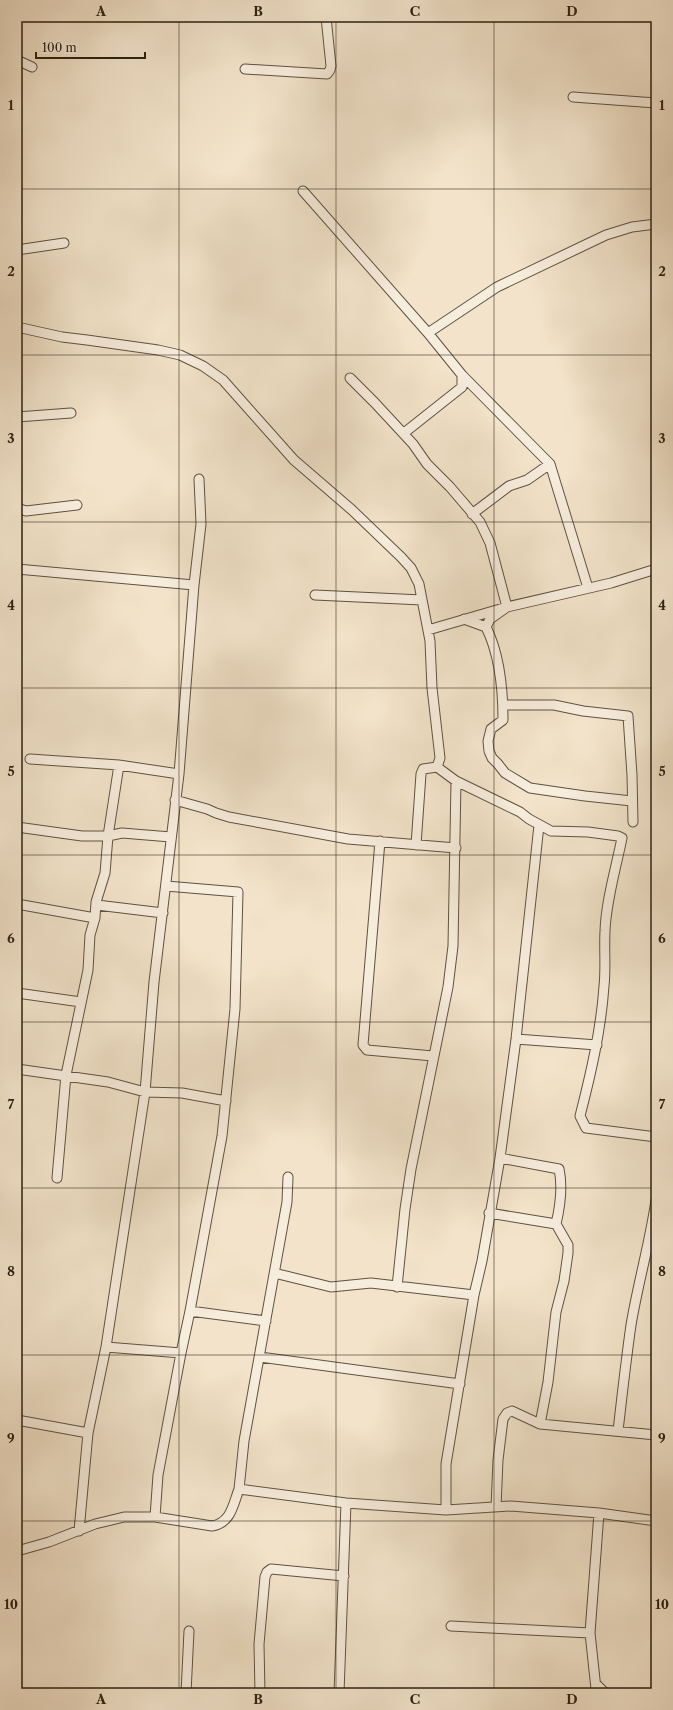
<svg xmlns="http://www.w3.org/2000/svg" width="673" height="1710" font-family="'Libre Caslon Text',serif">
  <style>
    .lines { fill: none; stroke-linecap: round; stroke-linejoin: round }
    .minor-casing { stroke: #5f5240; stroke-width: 11 }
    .minor { stroke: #f7eddd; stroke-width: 9 }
    .grid { fill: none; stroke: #2e2112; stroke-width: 1; stroke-opacity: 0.55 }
    .neatline { fill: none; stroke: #2e2112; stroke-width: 1.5 }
    .grid-label { font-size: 13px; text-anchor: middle; font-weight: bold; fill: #2e2112 }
  </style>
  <rect width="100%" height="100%" fill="#f2e3ca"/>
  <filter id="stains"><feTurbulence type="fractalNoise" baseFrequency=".005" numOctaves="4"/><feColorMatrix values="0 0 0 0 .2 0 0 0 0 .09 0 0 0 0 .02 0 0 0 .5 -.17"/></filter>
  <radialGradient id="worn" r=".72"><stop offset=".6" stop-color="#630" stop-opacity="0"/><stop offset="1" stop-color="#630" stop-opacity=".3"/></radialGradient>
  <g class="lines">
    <g class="minor-casing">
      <path id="minor" d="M 17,60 L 32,67
        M 245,69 L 327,74 L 330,70 L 331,66 L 326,17
        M 573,97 L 656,103
        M 303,191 L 428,333 L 497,287 L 606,235 L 632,227 L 656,224
        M 17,250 L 64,243
        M 17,327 L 62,337 L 87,340 L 158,350 L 180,355 L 203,366 L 223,380 L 294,460 L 352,510 L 401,557 L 411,568 L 419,584 L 430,641 L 432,688 L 440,758 L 437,767
        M 462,375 L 550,464 L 588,588
        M 350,378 L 375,403 L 413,444 L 427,464 L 450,487 L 480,522 L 490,543 L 507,607 L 490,619 L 486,627
        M 17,417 L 71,413
        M 404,433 L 462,387 L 462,375 L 428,333
        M 17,508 L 26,511 L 77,505
        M 472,514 L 509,486 L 527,480 L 550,464
        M 17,569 L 194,585 L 201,524 L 199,479
        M 315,595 L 422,600
        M 464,619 L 486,627 C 500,655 503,689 503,720 L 491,729 L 488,741 L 489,751 L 492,758 L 498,764 L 505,773 L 530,788 L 585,796 L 632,801
        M 428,630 L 507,607 L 611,583 L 656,569
        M 503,705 L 554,705 L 583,711 L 628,716 L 632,775 L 633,822
        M 30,759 L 119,765 L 179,774
        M 175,800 L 207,809 L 216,813 L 229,817 L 348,839 L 456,848
        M 17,827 L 82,836 L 108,836 L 122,833 L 171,837
        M 380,841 L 363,1045 L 367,1050 L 433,1056
        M 416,845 L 421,774 L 423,769 L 437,767 L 456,781 L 520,812 L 529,819 L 551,831 L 588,832 L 618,836 L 622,838 C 616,868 606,901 605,931 C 604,949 606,968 604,986 C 601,1030 591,1073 580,1116 L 586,1128 L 656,1137
        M 17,904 L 95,918
        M 97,905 L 163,913
        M 17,993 L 81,1002
        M 516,1039 L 597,1045
        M 17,1069 L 108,1082 L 145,1092 L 182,1093 L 226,1101
        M 500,1158 L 559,1169 C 563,1187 560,1207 556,1224 L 568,1245 L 568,1253 L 564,1281 L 556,1312 L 548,1382 L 540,1424
        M 57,1178 L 66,1075 L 88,970 L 90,935 L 95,918 L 96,902 L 105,873 L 108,836 L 119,765
        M 489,1213 L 556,1224
        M 274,1275 L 278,1274 L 331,1287 L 371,1283 L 474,1295
        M 397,1287 L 405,1209 L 411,1169 L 448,987 L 453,946 L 456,781
        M 190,1311 L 266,1321
        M 106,1347 L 145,1092 L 154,982 L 179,774 L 194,585
        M 260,1357 L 460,1384
        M 17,1420 L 88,1433
        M 618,1431 C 622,1396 626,1360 631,1325 C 638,1283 650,1242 656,1200
        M 239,1489 L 244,1441 L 287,1202 L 288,1177
        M 496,1507 L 498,1460 L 503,1419 L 507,1413 L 512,1411 L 540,1424 L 656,1435
        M 446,1510 L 446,1464 L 474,1295 L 482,1261 L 500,1158 L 516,1039 L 539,825
        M 155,1517 L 158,1475 L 181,1353 L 190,1311 L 222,1136 L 235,1009 L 238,892 L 166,886
        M 79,1531 L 88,1433 L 106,1347 L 181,1353
        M 17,1551 L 49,1542 L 95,1524 L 124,1517 L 155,1517 L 212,1526 C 231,1523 233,1505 239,1489 L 346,1503 L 446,1510 L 511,1506 L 599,1513 L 656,1521
        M 451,1626 L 590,1633
        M 596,1684 L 605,1693
        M 186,1693 L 189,1631
        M 260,1693 L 259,1644 L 265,1577 L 267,1572 L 271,1569 L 344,1576
        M 339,1693 L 346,1503
        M 595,1693 L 596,1689 L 590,1633 L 599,1513"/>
    </g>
    <use href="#minor" class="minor"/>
  </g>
  <path class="grid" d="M 179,17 L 179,1693M 336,17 L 336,1693M 494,17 L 494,1693M 17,189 L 656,189M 17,355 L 656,355M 17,522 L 656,522M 17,688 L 656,688M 17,855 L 656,855M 17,1022 L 656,1022M 17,1188 L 656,1188M 17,1355 L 656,1355M 17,1521 L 656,1521"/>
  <rect width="673" height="1710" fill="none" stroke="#f2e3ca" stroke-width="44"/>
  <path d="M36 52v6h109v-6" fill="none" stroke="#2e2112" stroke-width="2"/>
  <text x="42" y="52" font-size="12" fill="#2e2112" stroke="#f7eddd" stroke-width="3" paint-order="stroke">100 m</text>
  <rect x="22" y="22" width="629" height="1666" class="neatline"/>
  <g class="grid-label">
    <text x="101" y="16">A</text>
    <text x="258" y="16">B</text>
    <text x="415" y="16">C</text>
    <text x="572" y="16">D</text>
    <text x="11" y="110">1</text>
    <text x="662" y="110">1</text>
    <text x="11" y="276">2</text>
    <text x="662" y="276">2</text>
    <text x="11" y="443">3</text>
    <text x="662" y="443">3</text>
    <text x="11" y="610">4</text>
    <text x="662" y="610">4</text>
    <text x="11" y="776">5</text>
    <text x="662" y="776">5</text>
    <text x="11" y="943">6</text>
    <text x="662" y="943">6</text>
    <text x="11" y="1109">7</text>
    <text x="662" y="1109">7</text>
    <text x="11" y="1276">8</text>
    <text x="662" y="1276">8</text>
    <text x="11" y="1443">9</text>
    <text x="662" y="1443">9</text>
    <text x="11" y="1609">10</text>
    <text x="662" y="1609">10</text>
    <text x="101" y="1704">A</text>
    <text x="258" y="1704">B</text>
    <text x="415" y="1704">C</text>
    <text x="572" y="1704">D</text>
  </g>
  <rect width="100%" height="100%" filter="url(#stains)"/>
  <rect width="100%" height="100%" fill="url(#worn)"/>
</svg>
